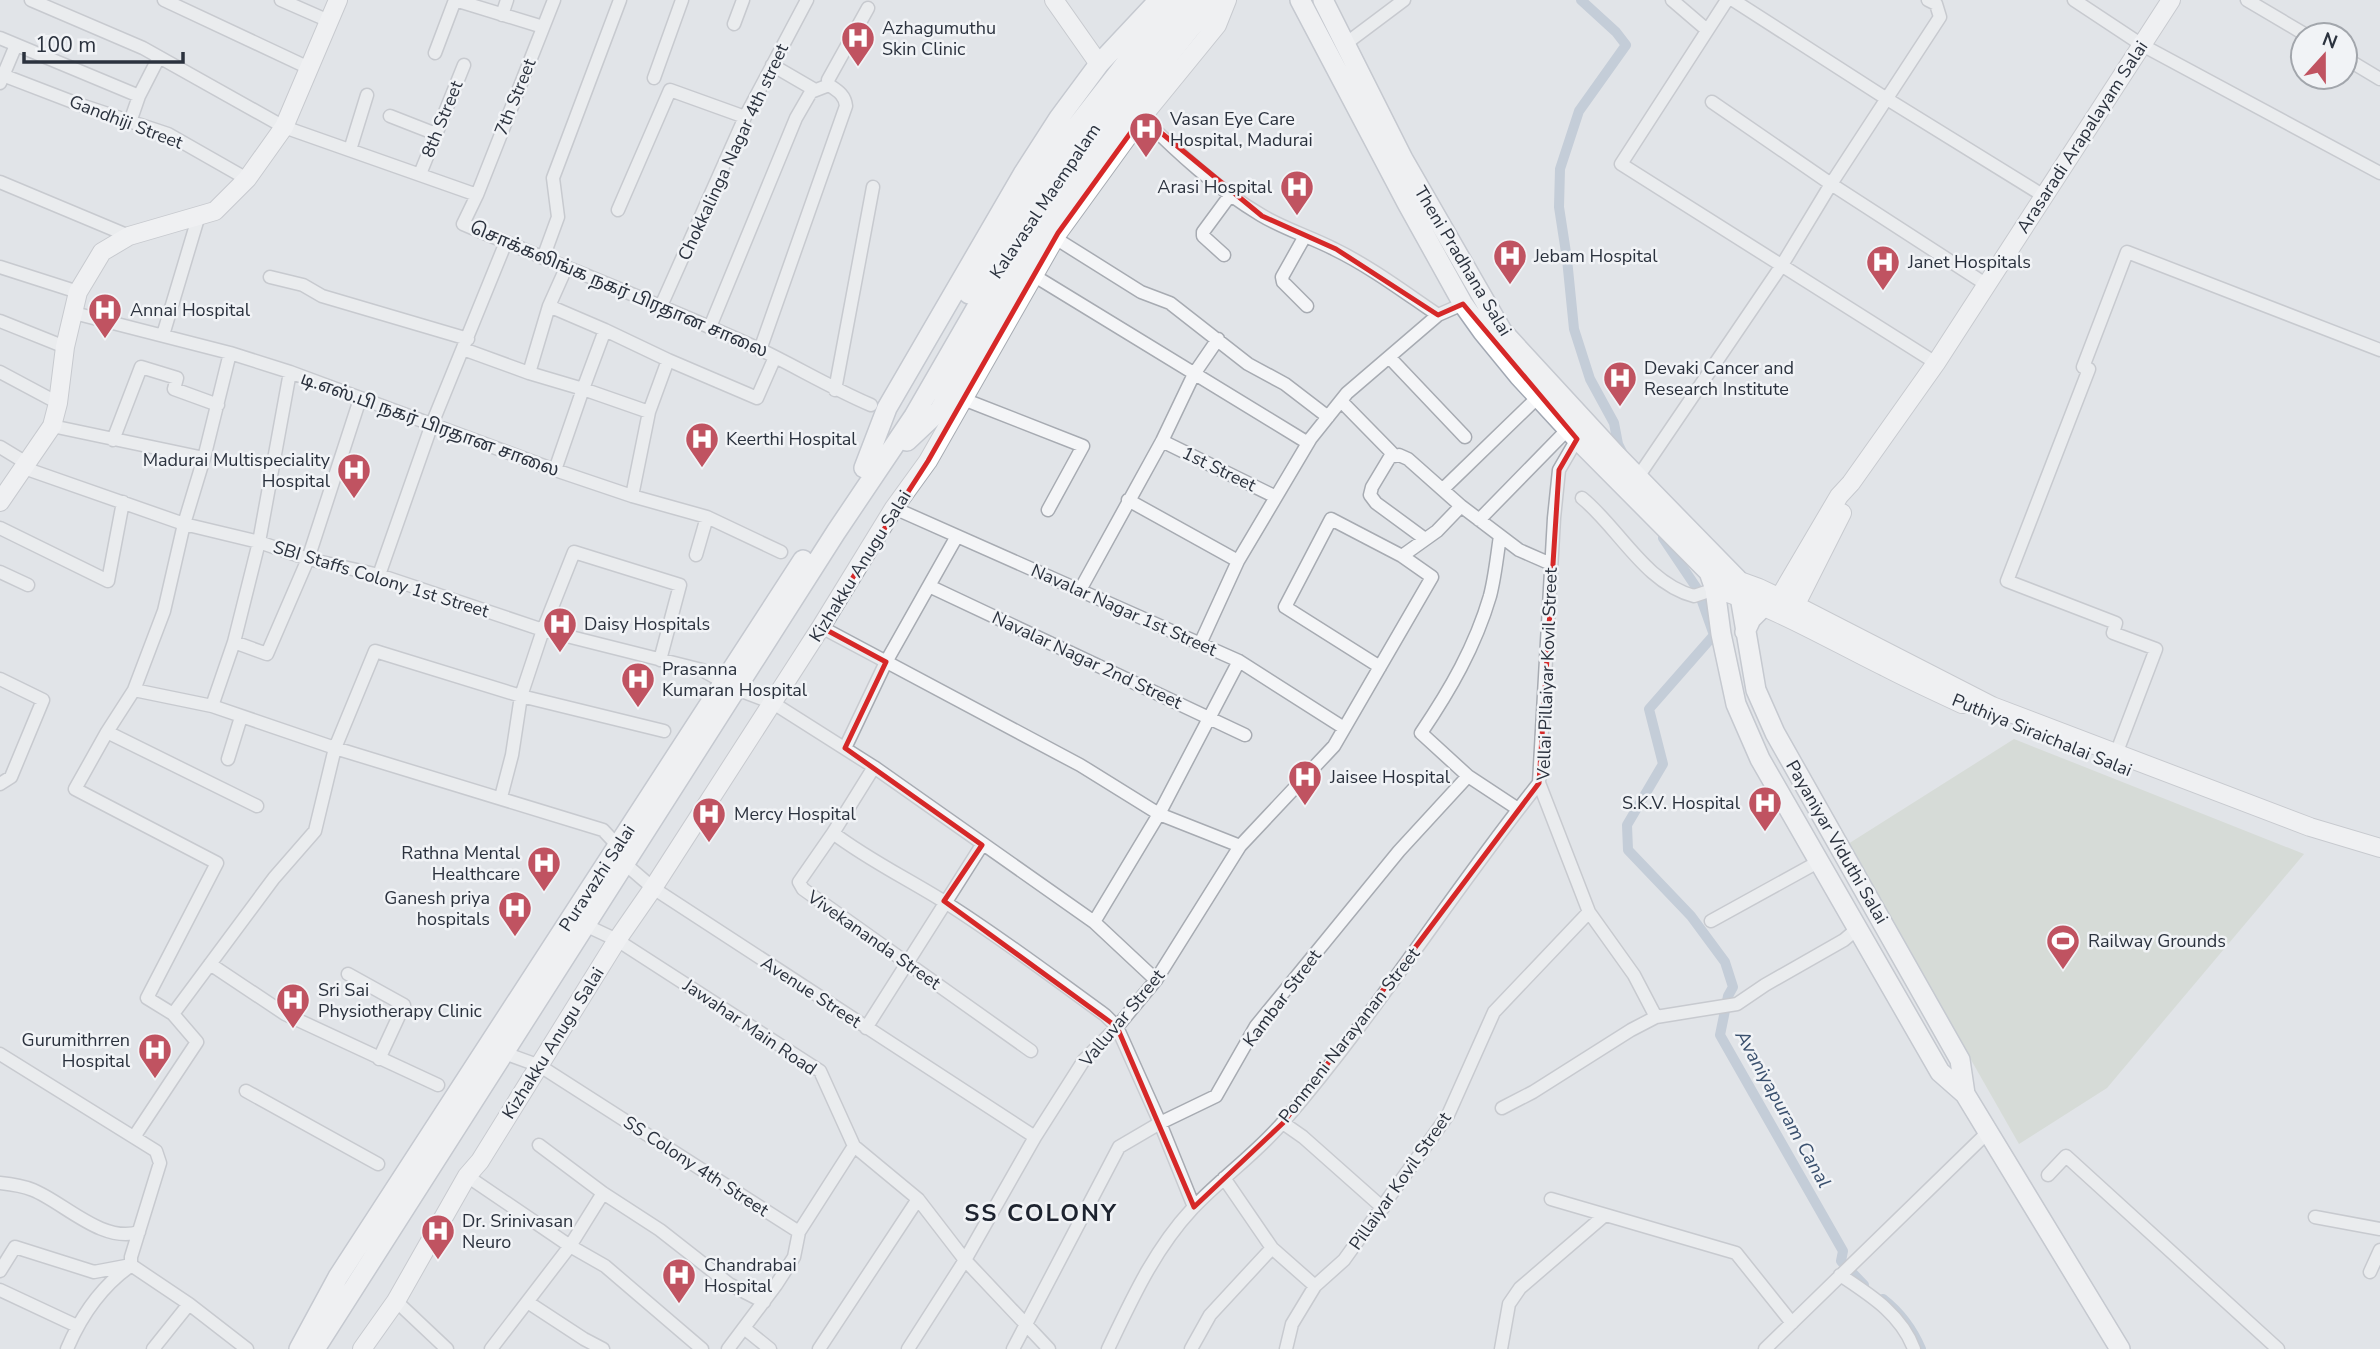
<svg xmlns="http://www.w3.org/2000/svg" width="2380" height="1349" font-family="'Nunito Sans','Noto Sans Tamil',sans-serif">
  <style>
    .park { fill: #c7d1c3 }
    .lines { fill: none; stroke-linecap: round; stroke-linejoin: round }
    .canal { stroke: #a0b1c5; stroke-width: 10 }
    .street-casing { stroke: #a7abb2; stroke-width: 15 }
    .secondary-casing { stroke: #a7abb2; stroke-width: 20 }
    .primary-casing { stroke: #a2a8b3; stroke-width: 22 }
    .street { stroke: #f4f5f7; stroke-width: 12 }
    .secondary { stroke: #fff; stroke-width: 18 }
    .primary { stroke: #fff; stroke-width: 19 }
    .marked { fill: none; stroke: #d62828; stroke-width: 5; stroke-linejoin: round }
    .labels { text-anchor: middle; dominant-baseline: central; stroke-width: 5; stroke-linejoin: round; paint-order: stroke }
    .poi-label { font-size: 18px; fill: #2b323e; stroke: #f1f3f6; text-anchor: start }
    .street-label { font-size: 18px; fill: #2b323e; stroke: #f1f3f6 }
    .water-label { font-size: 19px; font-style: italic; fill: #3a506e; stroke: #f1f3f6 }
    .district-label { font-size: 24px; font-weight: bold; letter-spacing: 2px; fill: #1d232f; stroke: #f1f3f6 }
  </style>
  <rect width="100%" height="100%" fill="#e1e4e8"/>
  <path class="park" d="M 2014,739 L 2304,854 L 2107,1088 L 2019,1144 L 1848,844 Z"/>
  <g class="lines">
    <path class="canal" d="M 1581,0 L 1616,32 L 1626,45 L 1579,111 L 1560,169 L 1559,207 L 1567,259 L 1574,329 L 1590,379 L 1614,423 L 1618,444 L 1624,456
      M 1663,538 L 1698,590 L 1714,635 L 1649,709 L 1663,764 L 1627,825 L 1628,850 L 1691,916 L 1725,962 L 1733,987 L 1728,996 L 1720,1035 L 1843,1251 L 1841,1261 L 1864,1285
      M 1883,1299 C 1901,1313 1912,1328 1921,1349"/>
    <g class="street-casing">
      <path id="street" d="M 31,0 L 143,48 L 284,127 L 477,195 L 463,224 C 561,266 660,304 757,348 C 795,366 831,388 871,405
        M 164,0 L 309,68
        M 281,0 L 329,21
        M 455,0 L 543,27
        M 1672,0 L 1707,30
        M 1727,0 L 1621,164 L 1936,363
        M 1733,0 L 1887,99 L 2044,196
        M 2074,0 L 2142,45 L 2380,173
        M 2247,0 L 2306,35
        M 502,15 L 507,0
        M 734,24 L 743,0
        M 0,38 L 139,96
        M 1344,45 L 1404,0
        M 435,53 L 455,0
        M 2345,58 L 2380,79
        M 772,65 L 815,90
        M 0,74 L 78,104 L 168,134 L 247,179
        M 654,78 L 682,0
        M 0,83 L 16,45
        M 1712,102 L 1831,184 L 1987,285
        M 390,116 L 436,134
        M 130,122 L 139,96 L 159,57
        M 350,150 L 367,95
        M 420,174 L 464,65
        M 0,182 L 129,236
        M 477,195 L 554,0
        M 618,210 L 670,90 L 745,117
        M 1305,236 L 1282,277 L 1283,282 L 1307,306
        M 1055,238 L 1141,292 L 1170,303 L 1248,364 L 1285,384 L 1328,417
        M 1224,255 L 1203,236 L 1203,232 L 1231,194
        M 543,258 L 558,217 L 553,178 L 620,0
        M 0,267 L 78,292
        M 1033,275 L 1308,443
        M 270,277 L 303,285 L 322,296 L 468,339
        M 549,306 L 605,330
        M 661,306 L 745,117 L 807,0
        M 74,313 L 230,353 L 290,372 L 555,470 L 632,496 L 707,517 L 781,552
        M 1438,315 L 1463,304
        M 0,321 L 65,347
        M 710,327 L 796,118 L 811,92 L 829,85
        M 163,335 L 199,215
        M 463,349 L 529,373 L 549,306 L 566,268
        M 760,350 L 846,106 C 845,95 838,91 829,85 L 828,80 L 868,8
        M 1389,357 L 1465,437
        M 668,360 L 605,330 L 583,389 L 649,412 L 668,360 L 757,398 L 775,357
        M 0,372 L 58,403
        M 529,373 L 583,389 L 555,470
        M 835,390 L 873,187
        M 360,399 L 308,559 L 267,654 L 234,642 L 212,706 L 335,748 L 603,830 L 618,846 L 624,863 L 653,888 L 1035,1137
        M 963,399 L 1083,446 L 1048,510
        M 1341,401 L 1394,455
        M 52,426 L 204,458 L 230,353
        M 1577,439 L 1559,470 L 1554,518 L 1539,783 L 1589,912 L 1634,975 L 1656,1017
        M 113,440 L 141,367 L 177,378 L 174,389 L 218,405
        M 1162,441 L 1276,497
        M 0,447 L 28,464
        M 24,468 L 184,524 L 259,542 L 308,559 L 379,575 L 543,630 L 702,670 L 736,689 L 773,703 L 874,767 L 1094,922 L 1156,980
        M 1638,477 L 1782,265 L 1831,184 L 1940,17 L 1936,4 L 1928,0
        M 1443,489 L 1538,397
        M 632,496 L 649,412
        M 1582,498 C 1618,527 1645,583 1694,596 L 1715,589
        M 1128,500 L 1238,561 L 1311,438 L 1347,393 L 1438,315 C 1404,292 1371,267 1334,249 C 1311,237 1284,229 1261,215 C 1217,189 1178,153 1142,117
        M 894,508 L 1239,661 L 1344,728
        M 1479,520 L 1568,429
        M 0,528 L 108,581 L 123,502
        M 1500,536 C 1497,556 1495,577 1490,596 C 1475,647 1450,690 1421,733 L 1468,776 L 1518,809
        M 1425,539 L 1376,503 L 1370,495 L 1372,487 L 1390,457 L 1399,455 L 1408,459 L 1461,506
        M 696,555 L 707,517
        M 1402,556 L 1437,531 L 1461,506 L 1519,550 L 1551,564
        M 0,572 L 28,585
        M 379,575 L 432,424 L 506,242
        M 929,586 L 1245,735
        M 1080,590 L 1162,441 L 1194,374 L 1218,339
        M 821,627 L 1080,765 L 1159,814 L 1240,846
        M 234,642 L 259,542 L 290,372
        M 1200,644 L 1238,561
        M 0,679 L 43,700 L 11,777 L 0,784
        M 134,690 L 164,611 L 184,524 L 204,458
        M 107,732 L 134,690 L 212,706
        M 845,748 L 886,662 L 957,536
        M 2116,754 L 2156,649 L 2113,633 L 2116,623 L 2007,581 L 2089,369 L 2083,367 L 2127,252 L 2380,350
        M 228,759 L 241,717
        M 874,767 L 833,833 L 799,882 L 803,889 L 1031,1051
        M 501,797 L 512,755 L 521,696 L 543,630 L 574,552 L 680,585 L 660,660
        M 833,833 C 867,859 906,878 943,901 C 999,936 1051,976 1105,1015 L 1117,1027 L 1160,1123 L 1194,1207
        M 1711,921 L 1818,862
        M 1094,922 L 1159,814 L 1239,661
        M 585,925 L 617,940 L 820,1071 L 854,1146 L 918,1199 L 965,1260 L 1049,1349
        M 210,964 L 285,1014 L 438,1085
        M 348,974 L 404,1005 L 379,1059
        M 173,1014 L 147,998 L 217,863 L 75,789 L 107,732 L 257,806
        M 866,1028 L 982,845
        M 504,1053 L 540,1066 L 799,1232 L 854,1146
        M 0,1054 L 156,1151 L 160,1163 L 131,1257 L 131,1265 L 189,1304 L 247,1349
        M 246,1091 L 378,1164
        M 1502,1108 L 1533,1092 L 1631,1030 L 1656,1017 L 1737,1004 L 1765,985 L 1844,940 L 1858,928
        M 1283,1123 L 1303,1137 L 1383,1208
        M 134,1137 L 197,1042 L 173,1014 L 274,878 L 315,831 L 335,748 L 375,651 L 521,696 L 664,731
        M 539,1145 L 603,1193 L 660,1230 L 729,1284 L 764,1302
        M 2048,1175 L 2066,1156 L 2278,1349
        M 467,1176 L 570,1246 L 605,1266 L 702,1349
        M 0,1183 C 10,1184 23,1186 33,1190 C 63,1202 103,1244 139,1232
        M 1551,1199 L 1736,1253 L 1792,1323
        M 2315,1217 L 2380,1229
        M 1272,1248 L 1315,1286
        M 0,1271 L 15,1247 L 94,1272 L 131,1265
        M 2370,1272 L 2380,1250
        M 1840,1275 C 1870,1295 1901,1314 1914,1349
        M 0,1290 L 77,1326
        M 396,1301 L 447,1349
        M 529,1303 L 584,1339 L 603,1349
        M 744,1328 L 770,1349
        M 67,1349 C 81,1316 100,1288 129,1267
        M 153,1349 L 189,1304
        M 491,1349 L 570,1246 L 603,1193
        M 728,1349 L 776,1285 L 794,1257 L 799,1232
        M 819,1349 L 918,1199
        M 908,1349 L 965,1260 L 1035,1137 L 1084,1060 L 1117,1027 L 1156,980 L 1240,846 L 1334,746 L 1432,577 L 1402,556 L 1331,519 L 1285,607 L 1380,667
        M 1013,1349 L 1119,1147 L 1160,1123 L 1216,1096 L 1256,1026 L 1399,851 L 1468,776
        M 1108,1349 C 1132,1299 1154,1250 1192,1209 C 1221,1178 1257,1153 1284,1121 C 1376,1014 1451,893 1539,783
        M 1191,1349 L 1210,1315 L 1272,1248 L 1224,1178
        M 1286,1349 L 1292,1324 L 1315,1286 L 1344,1260 L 1448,1115 L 1494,1012 L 1589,912
        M 1501,1349 L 1509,1304 L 1520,1288 L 1605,1215
        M 1765,1349 L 1987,1133"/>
    </g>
    <g class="secondary-casing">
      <path id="secondary" d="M 1054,0 L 1099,64
        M 0,502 L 52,426 L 58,403 L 65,347 L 78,292 L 102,252 L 129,236 L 215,211 L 247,179 L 284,127 L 338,0
        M 1726,576 L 1759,588 L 1795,605 L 1992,706 L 2310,827 L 2380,848
        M 1715,589 C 1775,607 1828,639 1885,667 C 1910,680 1936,692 1962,704
        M 1772,610 L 1839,496 L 1851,483 L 1936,363 L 2171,0
        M 1790,616 L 1842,513
        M 362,1349 L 396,1301 L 467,1176 L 480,1161 L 617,940 L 653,888 L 821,627 L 894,508 L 928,461 L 1058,233 L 1142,117 L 1217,25 L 1227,0"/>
    </g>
    <g class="primary-casing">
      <path id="primary" d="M 1300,0 L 1407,203 L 1463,304 L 1483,332 L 1519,376 L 1577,439 L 1709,572 L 1715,589 L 1721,634 L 1736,704 L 1760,759 L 1940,1072 L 1965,1094 L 2120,1349
        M 1323,0 L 1403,159 L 1502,331 L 1617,456 L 1737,579 L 1756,690 L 1775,733 L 1960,1060 L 1965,1094
        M 969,294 L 1051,159 L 1175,0
        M 907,441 L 939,411 L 1027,252 L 1133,101 L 1189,30 L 1217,0
        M 864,468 L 887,408 L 1023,174 L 1059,118 L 1099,64 L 1159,0
        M 1745,632 L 1751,619 L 1764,606
        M 299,1349 L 338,1277 L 803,560
        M 315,1349 L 836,532 L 914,416 L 1000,267 L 1062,168 L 1159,42 L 1197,0"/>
    </g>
    <use href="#street" class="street"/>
    <use href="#secondary" class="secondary"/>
    <use href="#primary" class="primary"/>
  </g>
  <path d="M0 0H2380V1349H0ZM 1142,117 L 1262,216 L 1336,249 L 1438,315 L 1463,304 L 1577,439 L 1559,470 L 1539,783 L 1283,1123 L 1194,1207 L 1117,1027 L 944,901 L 982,845 L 845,748 L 886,662 L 821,627 L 928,461 L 1058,233 Z" fill="#e1e4e8" fill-opacity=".55" fill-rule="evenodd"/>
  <path class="marked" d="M 1142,117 L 1262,216 L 1336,249 L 1438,315 L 1463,304 L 1577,439 L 1559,470 L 1539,783 L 1283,1123 L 1194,1207 L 1117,1027 L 944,901 L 982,845 L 845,748 L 886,662 L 821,627 L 928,461 L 1058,233 Z"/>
  <defs>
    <g id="hospital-pin" transform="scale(1.75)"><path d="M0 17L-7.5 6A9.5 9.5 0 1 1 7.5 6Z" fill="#c05361" stroke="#f1f3f6"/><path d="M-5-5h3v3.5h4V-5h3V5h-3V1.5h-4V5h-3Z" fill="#fff"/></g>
    <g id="stadium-pin" transform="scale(1.75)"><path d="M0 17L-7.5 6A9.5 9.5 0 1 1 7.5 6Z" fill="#c05361" stroke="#f1f3f6"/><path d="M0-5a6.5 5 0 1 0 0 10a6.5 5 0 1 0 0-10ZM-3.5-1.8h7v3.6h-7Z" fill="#fff"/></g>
  </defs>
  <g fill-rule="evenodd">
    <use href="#hospital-pin" x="858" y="38"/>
    <use href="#hospital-pin" x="1146" y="129"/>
    <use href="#hospital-pin" x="1297" y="187"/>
    <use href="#hospital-pin" x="1510" y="256"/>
    <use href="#hospital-pin" x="1883" y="262"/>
    <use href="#hospital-pin" x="105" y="310"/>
    <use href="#hospital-pin" x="1620" y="378"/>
    <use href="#hospital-pin" x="702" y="439"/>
    <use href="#hospital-pin" x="354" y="470"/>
    <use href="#hospital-pin" x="560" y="624"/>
    <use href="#hospital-pin" x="638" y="679"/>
    <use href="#hospital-pin" x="1305" y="777"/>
    <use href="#hospital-pin" x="1765" y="803"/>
    <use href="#hospital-pin" x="709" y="814"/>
    <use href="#hospital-pin" x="544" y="863"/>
    <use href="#hospital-pin" x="515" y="908"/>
    <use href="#stadium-pin" x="2063" y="941"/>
    <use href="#hospital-pin" x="293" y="1000"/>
    <use href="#hospital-pin" x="155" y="1050"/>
    <use href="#hospital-pin" x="438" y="1231"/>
    <use href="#hospital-pin" x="679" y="1275"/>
  </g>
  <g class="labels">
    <g class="poi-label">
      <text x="882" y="28">Azhagumuthu<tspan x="882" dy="21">Skin Clinic</tspan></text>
      <text x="1170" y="119">Vasan Eye Care<tspan x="1170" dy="21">Hospital, Madurai</tspan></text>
      <text x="1272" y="187" text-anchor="end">Arasi Hospital</text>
      <text x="1534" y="256">Jebam Hospital</text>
      <text x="1908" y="262">Janet Hospitals</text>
      <text x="130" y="310">Annai Hospital</text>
      <text x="1644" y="368">Devaki Cancer and<tspan x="1644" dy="21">Research Institute</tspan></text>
      <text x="726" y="439">Keerthi Hospital</text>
      <text x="330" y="460" text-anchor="end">Madurai Multispeciality<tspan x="330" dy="21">Hospital</tspan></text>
      <text x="584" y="624">Daisy Hospitals</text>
      <text x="662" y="669">Prasanna<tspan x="662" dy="21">Kumaran Hospital</tspan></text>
      <text x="1330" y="777">Jaisee Hospital</text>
      <text x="1740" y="803" text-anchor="end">S.K.V. Hospital</text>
      <text x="734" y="814">Mercy Hospital</text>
      <text x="520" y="853" text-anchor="end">Rathna Mental<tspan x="520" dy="21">Healthcare</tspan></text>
      <text x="490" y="898" text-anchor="end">Ganesh priya<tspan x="490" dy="21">hospitals</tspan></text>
      <text x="2088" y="941">Railway Grounds</text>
      <text x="318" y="990">Sri Sai<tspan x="318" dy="21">Physiotherapy Clinic</tspan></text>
      <text x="130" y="1040" text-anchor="end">Gurumithrren<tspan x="130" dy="21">Hospital</tspan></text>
      <text x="462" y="1221">Dr. Srinivasan<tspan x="462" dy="21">Neuro</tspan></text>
      <text x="704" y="1265">Chandrabai<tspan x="704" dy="21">Hospital</tspan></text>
    </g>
    <g class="street-label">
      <text transform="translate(515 97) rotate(-68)">7th Street</text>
      <text transform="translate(442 119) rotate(-68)">8th Street</text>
      <text transform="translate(126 122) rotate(21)">Gandhiji Street</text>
      <text transform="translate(2082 137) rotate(-57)">Arasaradi Arapalayam Salai</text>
      <text transform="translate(733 152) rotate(-65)">Chokkalinga Nagar 4th street</text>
      <text transform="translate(1045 201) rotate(-56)">Kalavasal Maempalam</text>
      <text transform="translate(1463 261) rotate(59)">Theni Pradhana Salai</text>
      <text transform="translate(619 289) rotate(23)">சொக்கலிங்க நகர் பிரதான சாலை</text>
      <text transform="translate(430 424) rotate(20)">டி.எஸ்.பி நகர் பிரதான சாலை</text>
      <text transform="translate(1219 469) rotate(26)">1st Street</text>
      <text transform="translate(860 566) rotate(-58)">Kizhakku Anugu Salai</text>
      <text transform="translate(381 579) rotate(17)">SBI Staffs Colony 1st Street</text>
      <text transform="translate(1124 610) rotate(24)">Navalar Nagar 1st Street</text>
      <text transform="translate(1087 660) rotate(25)">Navalar Nagar 2nd Street</text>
      <text transform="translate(1547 674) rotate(-88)">Vellai Pillaiyar Kovil Street</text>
      <text transform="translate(2042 735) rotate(22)">Puthiya Siraichalai Salai</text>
      <text transform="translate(1837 842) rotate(60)">Payaniyar Viduthi Salai</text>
      <text transform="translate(597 878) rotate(-57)">Puravazhi Salai</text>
      <text transform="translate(874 940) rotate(35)">Vivekananda Street</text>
      <text transform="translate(811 992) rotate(33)">Avenue Street</text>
      <text transform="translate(1282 998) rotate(-53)">Kambar Street</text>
      <text transform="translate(1122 1018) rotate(-50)">Valluvar Street</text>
      <text transform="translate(750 1027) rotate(34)">Jawahar Main Road</text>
      <text transform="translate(1349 1035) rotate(-52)">Ponmeni Narayanan Street</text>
      <text transform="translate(553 1043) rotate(-58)">Kizhakku Anugu Salai</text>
      <text transform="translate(696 1166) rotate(33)">SS Colony 4th Street</text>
      <text transform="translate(1400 1181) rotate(-55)">Pillaiyar Kovil Street</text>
    </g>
    <g class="water-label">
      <text transform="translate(1783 1109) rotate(61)">Avaniyapuram Canal</text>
    </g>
    <g class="district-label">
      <text x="1041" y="1213">SS COLONY</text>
    </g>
  </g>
  <g transform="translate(2324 56) rotate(21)"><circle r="33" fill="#f1f3f6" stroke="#a2a6ac" stroke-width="2"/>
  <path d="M0-5L12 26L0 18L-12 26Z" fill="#c05361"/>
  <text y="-10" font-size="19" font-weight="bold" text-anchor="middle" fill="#2b323e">N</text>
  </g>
  <path d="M24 52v10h159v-10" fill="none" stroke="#2b323e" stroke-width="3.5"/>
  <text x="35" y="52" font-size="21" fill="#2b323e" stroke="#f1f3f6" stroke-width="5" paint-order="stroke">100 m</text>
</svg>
